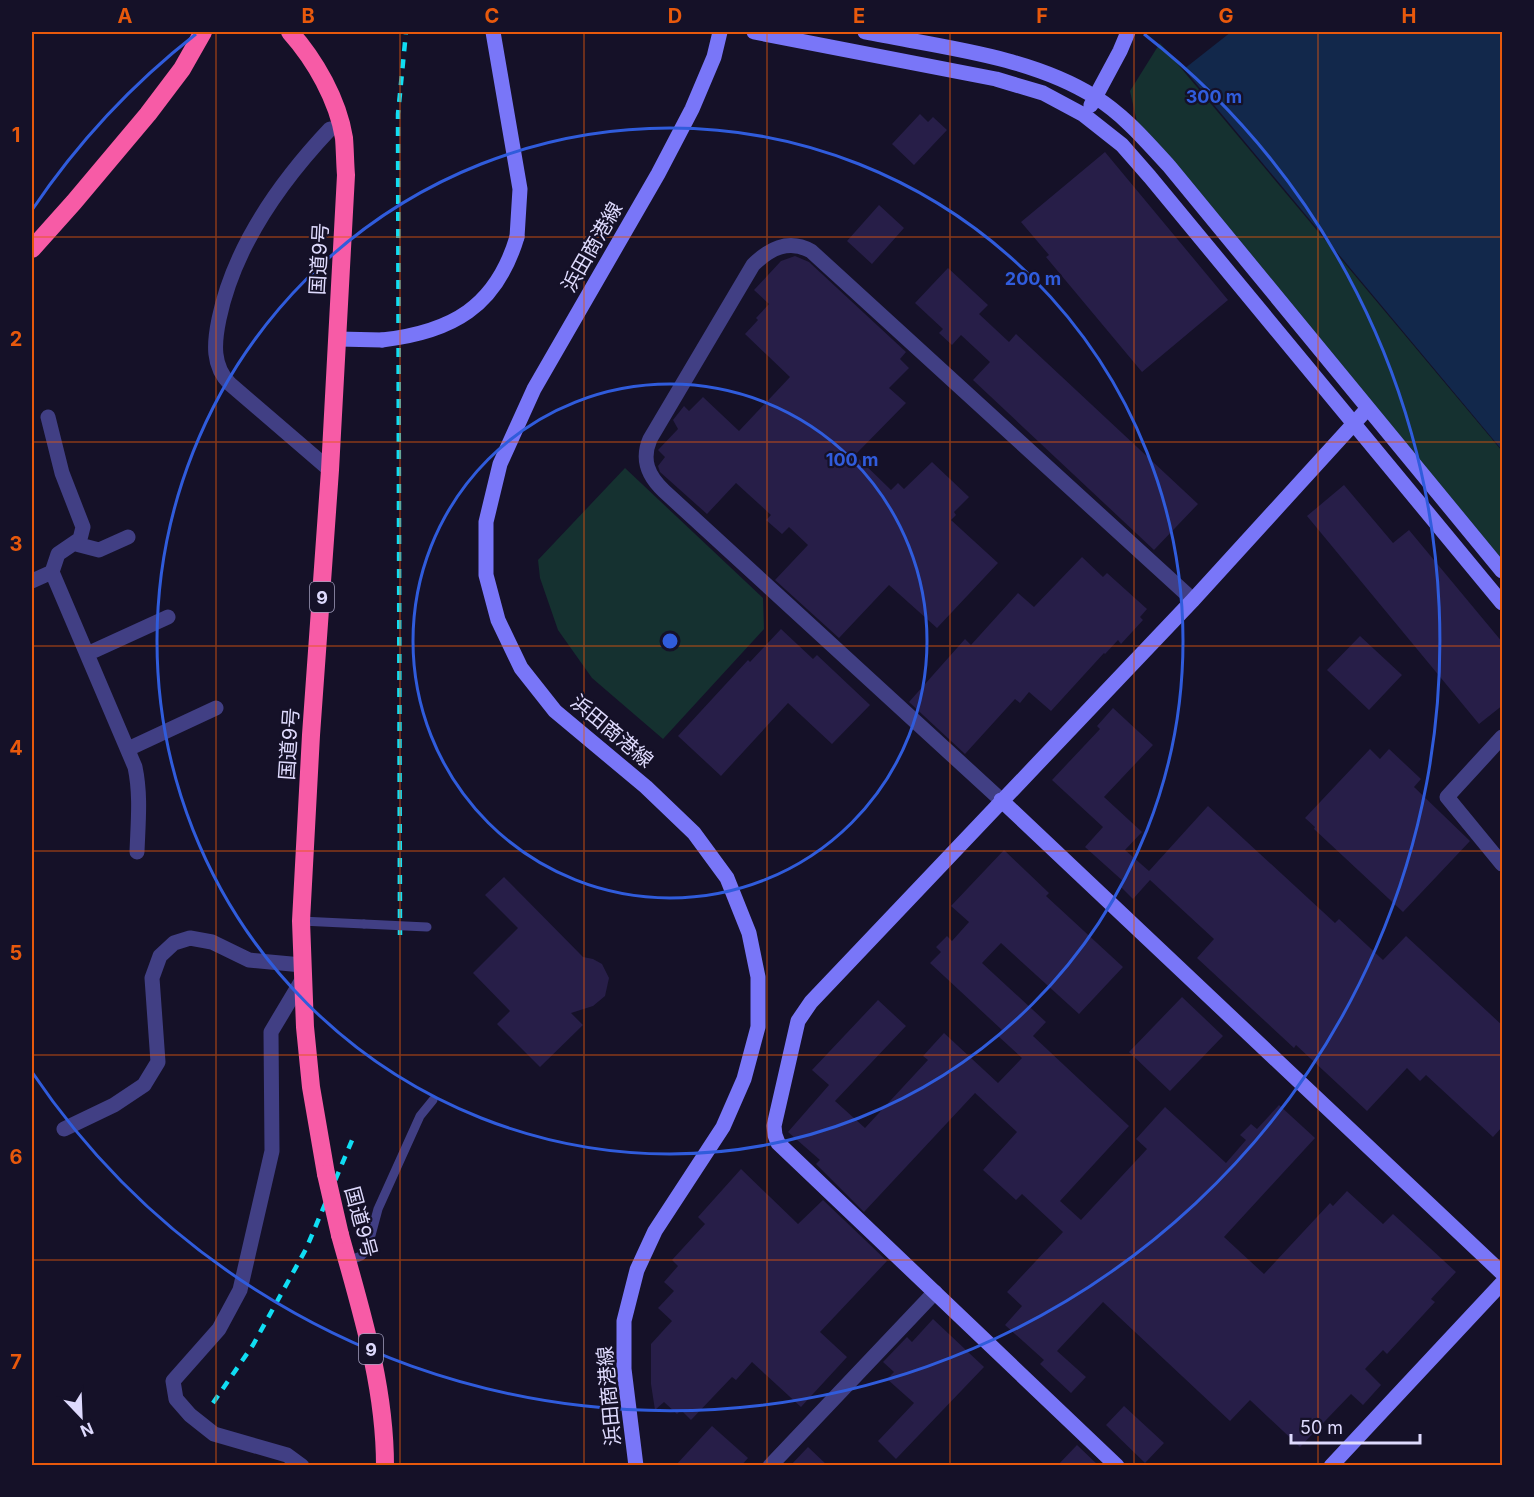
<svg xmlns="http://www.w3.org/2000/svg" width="1534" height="1497" font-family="Inter,'Noto Sans JP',sans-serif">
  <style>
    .green { fill: #153130 }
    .water { fill: #12284b }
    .building { fill: #271e48 }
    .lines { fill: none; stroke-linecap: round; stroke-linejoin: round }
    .lane { stroke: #413f84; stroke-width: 9 }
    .street { stroke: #413f84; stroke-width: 15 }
    .secondary { stroke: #7976f8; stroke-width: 15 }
    .highway { stroke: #f75ba6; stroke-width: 18 }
    .rail { stroke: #10ddf3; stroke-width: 4.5; stroke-dasharray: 9 8; stroke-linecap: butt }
    .lane-bridge { stroke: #413f84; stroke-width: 9 }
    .secondary-bridge { stroke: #7976f8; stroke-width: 15 }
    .highway-bridge { stroke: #f75ba6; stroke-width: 18 }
    .grid { fill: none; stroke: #e8590c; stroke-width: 1.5; stroke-opacity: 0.55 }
    .ring { fill: none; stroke: #305cdc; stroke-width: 3 }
    .labels { text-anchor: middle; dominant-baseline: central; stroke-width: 4.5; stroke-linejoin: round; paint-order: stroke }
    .shield { fill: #151128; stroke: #a29ebd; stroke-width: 1.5 }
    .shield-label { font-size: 18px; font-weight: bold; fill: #dedafd }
    .street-label { font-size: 20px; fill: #dedafd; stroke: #151128 }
    .centre { fill: #305cdc; stroke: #151128; stroke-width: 3 }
    .ring-label { font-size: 18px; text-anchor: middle; font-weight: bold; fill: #305cdc; stroke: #151128; stroke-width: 4.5; stroke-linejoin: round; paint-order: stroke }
    .neatline { fill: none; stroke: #e8590c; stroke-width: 2 }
    .grid-label { font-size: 20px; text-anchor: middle; font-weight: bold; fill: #e8590c }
  </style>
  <rect width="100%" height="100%" fill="#151128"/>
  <path class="green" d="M 1160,43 L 1502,451 L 1502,564 L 1137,122 L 1130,91 Z
    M 625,468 L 763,598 L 764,629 L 663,739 L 592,678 L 558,630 L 540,578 L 538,560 Z"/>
  <path class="water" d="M 1231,32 L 1502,32 L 1502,450 L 1184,69 Z"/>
  <path class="building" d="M 920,114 L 928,122 L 933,117 L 947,130 L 914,165 L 892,144 Z
    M 1105,152 L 1228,300 L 1142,372 L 1046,257 L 1049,255 L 1021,222 Z
    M 879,205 L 904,228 L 872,264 L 847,241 Z
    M 795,256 L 809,262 L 906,352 L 900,359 L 909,368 L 889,388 L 906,403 L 855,455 L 891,490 L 898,483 L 904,489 L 932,462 L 969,497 L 954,512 L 956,515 L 951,520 L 998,563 L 937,628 L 889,585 L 839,638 L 775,580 L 808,545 L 789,527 L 782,534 L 766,520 L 771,515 L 736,483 L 707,514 L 660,472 L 658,466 L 665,457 L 658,450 L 678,429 L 673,420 L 684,406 L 689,411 L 703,397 L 739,431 L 790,377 L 745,334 L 758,320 L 756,318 L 769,304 L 754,290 L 781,261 Z
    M 948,268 L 988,305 L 979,314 L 1009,342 L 1016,334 L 1198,504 L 1154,550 L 973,380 L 990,362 L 961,335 L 952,345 L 939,333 L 943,329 L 915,303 Z
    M 1344,485 L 1393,543 L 1409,530 L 1503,643 L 1503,705 L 1479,724 L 1307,516 Z
    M 1082,557 L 1103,577 L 1107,573 L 1147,609 L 1140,617 L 1143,620 L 1121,644 L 1118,640 L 1105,654 L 1104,653 L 1051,711 L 1029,692 L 1020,703 L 1015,699 L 965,754 L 909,702 L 965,639 L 971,645 L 1018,593 L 1034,607 Z
    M 781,629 L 813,659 L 817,655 L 870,705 L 832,744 L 788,703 L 721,776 L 678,736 L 748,660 L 750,662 Z
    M 1360,636 L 1402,675 L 1369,710 L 1327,670 Z
    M 1113,708 L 1153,745 L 1104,797 L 1142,832 L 1125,850 L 1149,871 L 1208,806 L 1335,923 L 1339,919 L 1383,960 L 1406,936 L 1503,1026 L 1503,1126 L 1493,1137 L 1426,1075 L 1420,1081 L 1407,1068 L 1367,1111 L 1296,1045 L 1294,1048 L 1197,958 L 1214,939 L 1150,880 L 1133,899 L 1120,886 L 1124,882 L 1085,847 L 1103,827 L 1052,780 L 1100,729 L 1097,726 Z
    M 1370,749 L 1380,759 L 1389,749 L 1421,779 L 1414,787 L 1470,841 L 1403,912 L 1314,829 L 1315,827 L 1305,818 Z
    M 1004,850 L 1049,893 L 1046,896 L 1123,967 L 1079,1014 L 1001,943 L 982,963 L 1046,1022 L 1033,1036 L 1129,1126 L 1060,1201 L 1081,1220 L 1147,1149 L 1136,1139 L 1165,1107 L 1226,1163 L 1246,1140 L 1240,1135 L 1251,1124 L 1257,1129 L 1279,1105 L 1315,1138 L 1224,1237 L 1264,1274 L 1330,1203 L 1333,1206 L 1347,1191 L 1383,1224 L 1393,1214 L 1456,1272 L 1431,1299 L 1435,1302 L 1387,1354 L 1383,1350 L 1365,1369 L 1381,1385 L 1363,1405 L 1351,1394 L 1300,1447 L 1250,1400 L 1230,1421 L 1103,1302 L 1057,1351 L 1086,1377 L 1071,1393 L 1040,1364 L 1044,1360 L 1005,1325 L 1022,1306 L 1007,1292 L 1063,1232 L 1022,1194 L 1016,1200 L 983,1170 L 1017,1132 L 975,1093 L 864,1212 L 816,1164 L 820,1160 L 788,1132 L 829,1085 L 812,1070 L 878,1000 L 906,1026 L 835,1101 L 865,1128 L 928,1060 L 923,1056 L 944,1033 L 998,1083 L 1022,1058 L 997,1035 L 1002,1030 L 930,963 L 941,952 L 936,947 L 947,936 L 952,941 L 969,922 L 951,906 Z
    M 504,877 L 583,957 L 593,959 L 602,964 L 609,978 L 605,996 L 593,1006 L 571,1013 L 583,1025 L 540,1067 L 497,1024 L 510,1011 L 473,973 L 518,928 L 485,895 Z
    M 1182,997 L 1223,1036 L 1170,1091 L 1129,1052 Z
    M 741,1169 L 798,1224 L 823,1200 L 887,1261 L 820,1332 L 847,1357 L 801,1407 L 752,1362 L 736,1380 L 732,1377 L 691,1420 L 681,1410 L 677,1414 L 664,1402 L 655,1410 L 651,1384 L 651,1344 L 672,1321 L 658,1308 L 674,1291 L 664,1282 L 678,1266 L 672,1260 L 705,1224 L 698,1217 Z
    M 933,1319 L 984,1367 L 896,1459 L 878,1441 L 914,1403 L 887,1379 L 894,1372 L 883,1362 L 907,1337 L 912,1342 Z
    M 1124,1406 L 1164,1443 L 1145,1463 L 1106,1425 Z
    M 712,1426 L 748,1458 L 741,1466 L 675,1466 Z
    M 1077,1445 L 1099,1466 L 1057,1466 Z
    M 808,1447 L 828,1466 L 790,1466 Z"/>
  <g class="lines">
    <path class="lane" d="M 301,921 L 364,924
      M 348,1261 L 361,1256 L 367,1250 L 378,1209 L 420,1116 L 433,1100"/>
    <path class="street" d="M 330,129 C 280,182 234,247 219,319 C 214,343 212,366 230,384 L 330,470
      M 48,417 L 62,473 L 83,527 L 80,539 L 58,554 L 52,572 L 135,767 C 141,795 138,823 137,852
      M 76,544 L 99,550 L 128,537
      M 32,581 L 52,572
      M 87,654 L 168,617
      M 1502,737 L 1447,797 L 1502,864
      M 128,749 L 216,708
      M 1001,800 L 664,491 C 648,476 641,460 650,439 L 753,265 C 770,248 789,239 811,251 L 1193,600
      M 64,1129 L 114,1105 L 144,1085 L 158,1062 L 152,978 L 160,956 L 174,943 L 190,938 L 212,942 L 249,960 L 302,965
      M 302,1466 L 287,1455 L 214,1434 L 190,1415 L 176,1399 L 173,1381 L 219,1329 L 240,1290 L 272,1151 L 271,1032 L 302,980
      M 770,1466 L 935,1292"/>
    <path class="secondary" d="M 493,32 L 520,189 L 517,237
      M 754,32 L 996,79 L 1043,93 L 1084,115 L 1122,145 L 1150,177 L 1502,603
      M 865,32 C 940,47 1030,56 1095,97 C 1124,115 1146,141 1169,166 L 1502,571
      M 1091,105 L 1120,51 L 1128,32
      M 338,339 L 382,340
      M 1001,800 L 1502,1273
      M 636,1466 L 624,1369 L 624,1321 L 637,1270 L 655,1231 L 723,1127 L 744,1079 L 758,1027 L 758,977 L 749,933 L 727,878 L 694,833 L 646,787 L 555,711 L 521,668 L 498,620 L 486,575 L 486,522 L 500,464 L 534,389 L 658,174 L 692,109 L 714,57 L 720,32
      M 1117,1466 L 778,1143 L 775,1135 L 774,1126 L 798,1021 L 811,1002 L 1193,600 L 1368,408
      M 1331,1466 L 1502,1283"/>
    <path class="highway" d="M 290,32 C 315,60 338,100 344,138 C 345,150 345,163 346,175 L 330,470 L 311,735 L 301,921 L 305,1027 L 311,1087 L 326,1174
      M 32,249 L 74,202 L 148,114 L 182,69 L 203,32
      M 340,1235 C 361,1310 385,1386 385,1466"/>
    <path class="rail" d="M 400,935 L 398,114 L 406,32
      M 213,1403 L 253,1345 L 306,1249 L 353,1138"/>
    <path class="lane-bridge" d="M 364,924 L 427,927"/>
    <path class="secondary-bridge" d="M 382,340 C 452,332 496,307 517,237"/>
    <path class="highway-bridge" d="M 326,1174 L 340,1235"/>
  </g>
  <path class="grid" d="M 216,32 L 216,1466M 400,32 L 400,1466M 584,32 L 584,1466M 767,32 L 767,1466M 950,32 L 950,1466M 1134,32 L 1134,1466M 1318,32 L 1318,1466M 32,237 L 1502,237M 32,442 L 1502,442M 32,646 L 1502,646M 32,851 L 1502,851M 32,1055 L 1502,1055M 32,1260 L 1502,1260"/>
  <g class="ring">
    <circle cx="670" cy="641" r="257"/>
    <circle cx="670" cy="641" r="513"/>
    <path d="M32 210A770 770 0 0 1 196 34M1144 34A770 770 0 1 1 32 1072"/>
  </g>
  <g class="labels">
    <g class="shield">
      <rect x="310" y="582" width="24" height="30" rx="4.5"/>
      <rect x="359" y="1334" width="24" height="30" rx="4.5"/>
    </g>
    <g class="shield-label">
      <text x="322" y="597">9</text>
      <text x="371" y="1349">9</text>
    </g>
    <g class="street-label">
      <text transform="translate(592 247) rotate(-60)">浜田商港線</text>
      <text transform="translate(319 259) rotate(-87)">国道9号</text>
      <text transform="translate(612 731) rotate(40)">浜田商港線</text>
      <text transform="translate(289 744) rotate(-86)">国道9号</text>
      <text transform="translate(361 1222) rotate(75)">国道9号</text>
      <text transform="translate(609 1396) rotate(-95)">浜田商港線</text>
    </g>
  </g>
  <circle cx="670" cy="641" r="9" class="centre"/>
  <g class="ring-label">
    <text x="1214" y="103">300 m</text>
    <text x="1033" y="285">200 m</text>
    <text x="852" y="466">100 m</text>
  </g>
  <rect width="1534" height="1497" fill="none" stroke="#151128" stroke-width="66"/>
  <g transform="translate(81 1416) rotate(157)" stroke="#151128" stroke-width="4.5" paint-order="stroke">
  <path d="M0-4.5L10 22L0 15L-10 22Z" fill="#dedafd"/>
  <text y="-9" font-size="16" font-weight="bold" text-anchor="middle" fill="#dedafd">N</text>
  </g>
  <path d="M1291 1434v9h129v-9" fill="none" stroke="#dedafd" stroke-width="3"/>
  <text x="1300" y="1434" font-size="18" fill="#dedafd" stroke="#151128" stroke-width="4.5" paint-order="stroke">50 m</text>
  <rect x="33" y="33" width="1468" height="1431" class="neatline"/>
  <g class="grid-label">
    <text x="125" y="23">A</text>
    <text x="308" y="23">B</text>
    <text x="492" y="23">C</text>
    <text x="675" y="23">D</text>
    <text x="859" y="23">E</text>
    <text x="1042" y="23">F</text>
    <text x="1226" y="23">G</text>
    <text x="1409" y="23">H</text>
    <text x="16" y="142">1</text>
    <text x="16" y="346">2</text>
    <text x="16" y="551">3</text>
    <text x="16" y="755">4</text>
    <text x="16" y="960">5</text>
    <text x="16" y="1164">6</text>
    <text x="16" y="1369">7</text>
  </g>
</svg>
